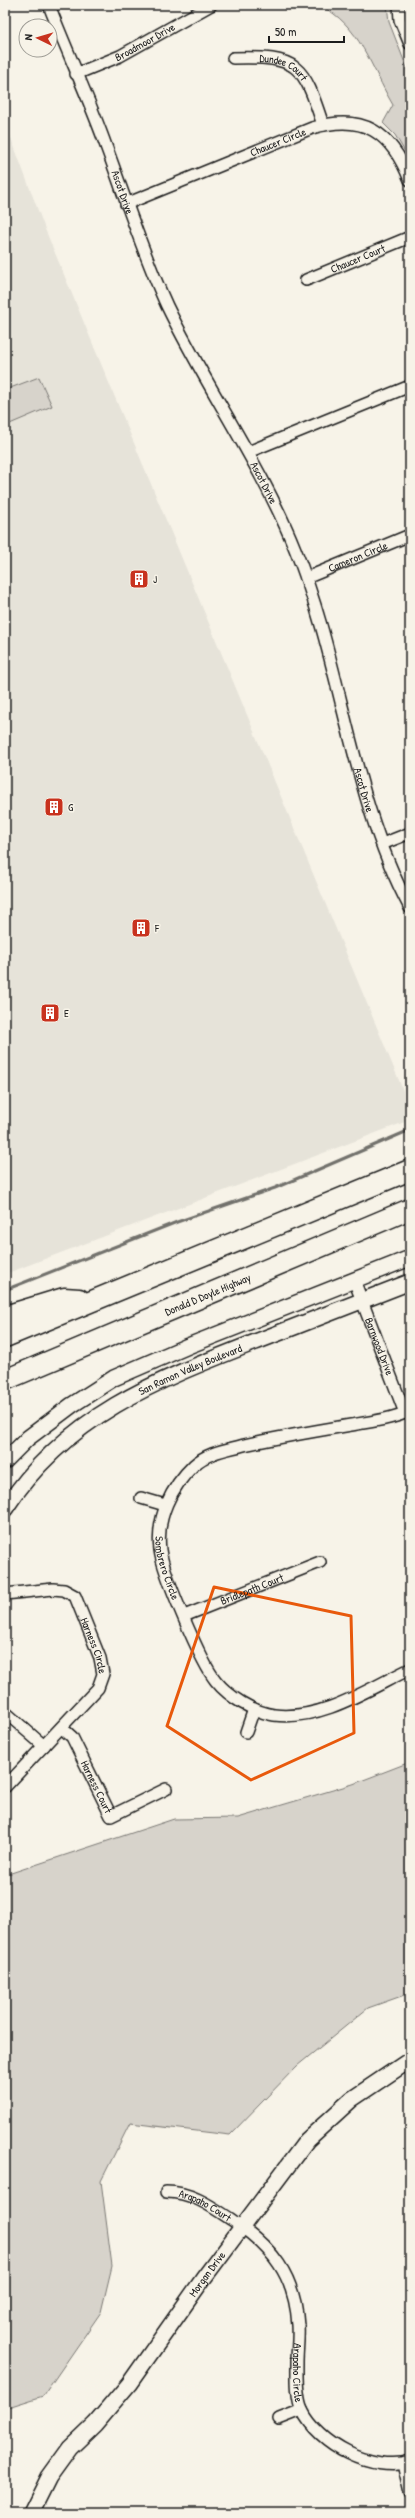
<svg xmlns="http://www.w3.org/2000/svg" width="415" height="2518" font-family="'Patrick Hand',sans-serif">
  <style>
    .built { fill: #e6e3d9 }
    .green { fill: #d7d3cb; stroke: #7a7874 }
    .lines { fill: none; stroke-linecap: round; stroke-linejoin: round }
    .stream { stroke: #72716c; stroke-width: 3 }
    .street-casing { stroke: #1c1c1c; stroke-width: 14 }
    .secondary-casing { stroke: #1c1c1c; stroke-width: 18 }
    .highway-casing { stroke: #1c1c1c; stroke-width: 23 }
    .street { stroke: #f7f3e8; stroke-width: 11 }
    .secondary { stroke: #f7f3e8; stroke-width: 15 }
    .highway { stroke: #f7f3e8; stroke-width: 20 }
    .marked { fill: none; stroke: #e8590c; stroke-width: 3; stroke-linejoin: round }
    .labels { text-anchor: middle; dominant-baseline: central; stroke-width: 3; stroke-linejoin: round; paint-order: stroke }
    .street-label { font-size: 11px; fill: #1c1c1c; stroke: #f7f3e8 }
    .poi-label { font-size: 11px; fill: #1c1c1c; stroke: #f7f3e8; text-anchor: start }
  </style>
  <rect width="100%" height="100%" fill="#f7f3e8"/>
  <filter id="ink" filterUnits="userSpaceOnUse"><feTurbulence type="fractalNoise" baseFrequency=".025" numOctaves="2"/><feDisplacementMap in="SourceGraphic" scale="8" xChannelSelector="R" yChannelSelector="G"/><feConvolveMatrix kernelMatrix="1 2 1 2 8 2 1 2 1" color-interpolation-filters="sRGB"/></filter>
  <g filter="url(#ink)">
    <path class="built" d="M 5,122 L 45,229 L 410,1107 L 410,1120 L 5,1274 Z"/>
    <path class="green" d="M 319,5 L 387,5 L 389,22 L 410,76 L 410,160 L 395,135 L 383,123 L 393,105 C 371,68 360,24 319,5 Z
      M 39,377 L 52,406 L 5,426 L 5,390 Z
      M 410,1762 L 410,1993 L 368,2008 L 297,2066 L 230,2135 L 130,2123 L 101,2181 L 112,2266 L 101,2312 L 43,2396 L 5,2408 L 5,1875 L 174,1819 L 238,1818 L 353,1784 Z"/>
    <g class="lines">
      <path class="stream" d="M 5,1290 L 177,1222 L 275,1188 L 410,1130"/>
      <g class="street-casing">
        <g id="street">
          <path id="s1" d="M 49,5 C 67,52 89,98 106,146 C 126,200 143,254 167,306 C 207,389 261,464 295,549 C 343,666 350,796 410,908"/>
          <path d="M 399,5 L 400,20 L 410,44"/>
          <path id="s2" d="M 233,58 C 299,56 303,64 323,125"/>
          <path id="s3" d="M 76,74 L 120,56 L 211,5"/>
          <path id="s4" d="M 126,204 L 312,128 C 364,113 391,132 410,180"/>
          <path id="s5" d="M 306,280 L 410,237"/>
          <path d="M 248,452 L 410,386"/>
          <path id="s6" d="M 306,578 L 410,535"/>
          <path d="M 382,844 L 410,833"/>
          <path id="s7" d="M 354,1280 L 405,1413"/>
          <path id="s8" d="M 410,1411 C 392,1419 370,1422 351,1425 C 315,1431 279,1437 244,1445 C 226,1450 208,1452 194,1465 C 171,1487 156,1518 160,1550 C 163,1573 201,1663 216,1681 C 229,1697 253,1712 274,1715 C 322,1721 368,1689 410,1669"/>
          <path d="M 141,1498 L 165,1505"/>
          <path id="s9" d="M 5,1594 L 53,1589 L 64,1590 L 75,1596 L 100,1658 L 103,1674 L 98,1688 L 5,1787"/>
          <path id="s10" d="M 184,1616 L 320,1562"/>
          <path d="M 5,1712 L 44,1746"/>
          <path id="s11" d="M 62,1728 L 72,1737 L 111,1816 L 166,1789"/>
          <path d="M 246,1732 L 254,1709"/>
          <path id="s12" d="M 166,2192 C 192,2192 211,2206 232,2220 C 272,2247 295,2275 298,2325 C 299,2337 297,2350 297,2362 C 297,2376 296,2397 302,2410 C 319,2445 372,2472 410,2461"/>
          <path d="M 279,2419 L 302,2410"/>
          <path d="M 403,2463 L 410,2493"/>
        </g>
      </g>
      <g class="secondary-casing">
        <g id="secondary">
          <path d="M 5,1461 L 28,1438 L 72,1405 L 114,1378 L 188,1346 L 410,1258"/>
          <path id="s13" d="M 5,1509 C 66,1415 158,1380 258,1341 C 308,1322 359,1302 410,1282"/>
          <path id="s14" d="M 31,2513 L 49,2477 L 70,2448 L 95,2424 L 129,2384 L 203,2279 L 307,2140 L 352,2099 L 410,2060"/>
        </g>
      </g>
      <g class="highway-casing">
        <g id="highway">
          <path d="M 5,1316 L 64,1298 L 79,1299"/>
          <path d="M 5,1337 L 410,1170"/>
          <path id="s15" d="M 5,1380 L 410,1209"/>
        </g>
      </g>
      <use href="#street" class="street"/>
      <use href="#secondary" class="secondary"/>
      <use href="#highway" class="highway"/>
    </g>
  </g>
  <path class="marked" d="M 214,1587 L 351,1616 L 354,1733 L 251,1780 L 167,1726 Z"/>
  <defs>
    <g id="building-square" transform="scale(1)"><rect x="-9" y="-9" width="18" height="18" rx="4" fill="#c8321e" stroke="#f7f3e8"/><path d="M-4-6H4V6H1V3H-1V6H-4ZM-2.5-4.3h1.7v1.8h-1.7ZM.8-4.3h1.7v1.8H.8ZM-2.5-1h1.7V.8h-1.7ZM.8-1h1.7V.8H.8Z" fill="#fff"/></g>
  </defs>
  <g fill-rule="evenodd">
    <use href="#building-square" x="139" y="579"/>
    <use href="#building-square" x="54" y="807"/>
    <use href="#building-square" x="141" y="928"/>
    <use href="#building-square" x="50" y="1013"/>
  </g>
  <g class="labels">
    <g class="street-label">
      <text stroke="none"><textPath href="#s3" startOffset="76">Broadmoor Drive</textPath></text>
      <text stroke="none"><textPath href="#s2" startOffset="53">Dundee Court</textPath></text>
      <text stroke="none"><textPath href="#s4" startOffset="164">Chaucer Circle</textPath></text>
      <text stroke="none"><textPath href="#s1" startOffset="201">Ascot Drive</textPath></text>
      <text stroke="none"><textPath href="#s5" startOffset="56">Chaucer Court</textPath></text>
      <text stroke="none"><textPath href="#s1" startOffset="525">Ascot Drive</textPath></text>
      <text stroke="none"><textPath href="#s6" startOffset="56">Cameron Circle</textPath></text>
      <text stroke="none"><textPath href="#s1" startOffset="849">Ascot Drive</textPath></text>
      <text stroke="none"><textPath href="#s15" startOffset="220">Donald D Doyle Highway</textPath></text>
      <text stroke="none"><textPath href="#s7" startOffset="71">Barnwood Drive</textPath></text>
      <text stroke="none"><textPath href="#s13" startOffset="236">San Ramon Valley Boulevard</textPath></text>
      <text stroke="none"><textPath href="#s8" startOffset="338">Sombrero Circle</textPath></text>
      <text stroke="none"><textPath href="#s10" startOffset="73">Bridlepath Court</textPath></text>
      <text stroke="none"><textPath href="#s9" startOffset="125">Harness Circle</textPath></text>
      <text stroke="none"><textPath href="#s11" startOffset="69">Harness Court</textPath></text>
      <text stroke="none"><textPath href="#s12" startOffset="42">Arapaho Court</textPath></text>
      <text stroke="none"><textPath href="#s14" startOffset="298">Morgan Drive</textPath></text>
      <text stroke="none"><textPath href="#s12" startOffset="250">Arapaho Circle</textPath></text>
    </g>
    <g class="poi-label">
      <text x="153" y="579">J</text>
      <text x="68" y="807">G</text>
      <text x="155" y="928">F</text>
      <text x="64" y="1013">E</text>
    </g>
  </g>
  <rect width="415" height="2518" fill="none" stroke="#f7f3e8" stroke-width="20"/>
  <rect x="10" y="10" width="395" height="2498" fill="none" stroke="#1c1c1c" stroke-width="1.5" filter="url(#ink)"/>
  <g transform="translate(38 38) rotate(275)"><circle r="19" fill="#f7f3e8" stroke="#9f9d96"/>
  <path d="M0-3L7 15L0 10L-7 15Z" fill="#c8321e"/>
  <text y="-6" font-size="11" font-weight="bold" text-anchor="middle" fill="#1c1c1c">N</text>
  </g>
  <path d="M269 36v6h75v-6" fill="none" stroke="#1c1c1c" stroke-width="2"/>
  <text x="275" y="36" font-size="12" fill="#1c1c1c" stroke="#f7f3e8" stroke-width="3" paint-order="stroke">50 m</text>
</svg>
